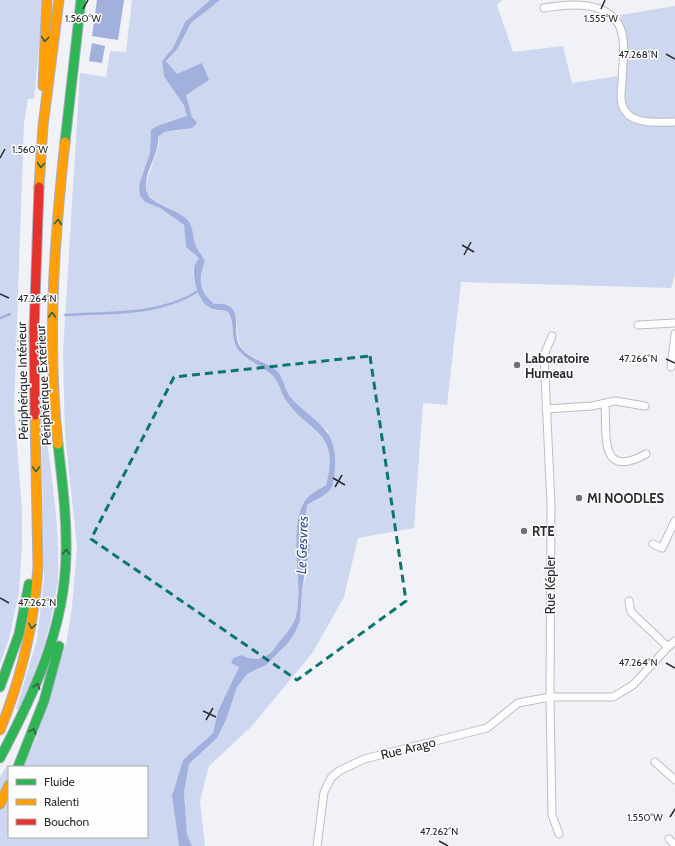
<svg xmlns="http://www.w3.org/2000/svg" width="675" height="846" font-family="Cabin,sans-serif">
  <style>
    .green { fill: #cdd7f0 }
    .water { fill: #a1b0dc }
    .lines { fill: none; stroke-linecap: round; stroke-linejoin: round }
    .stream { stroke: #a1b0dc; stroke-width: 2.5 }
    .street-casing { stroke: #bcbdc1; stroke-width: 9 }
    .fast-casing { stroke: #aaaebe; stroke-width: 11 }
    .slow-casing { stroke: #aaaebe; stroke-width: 11 }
    .jam-casing { stroke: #aaaebe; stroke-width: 11 }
    .street { stroke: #fdfdfe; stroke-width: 7 }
    .fast { stroke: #30b455; stroke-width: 9 }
    .slow { stroke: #ff9f0a; stroke-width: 9 }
    .jam { stroke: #e5322d; stroke-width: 9 }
    .oneway { stroke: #2c623e }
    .marked { fill: none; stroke: #0f766e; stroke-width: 3; stroke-dasharray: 8 5; stroke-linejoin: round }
    .ticks { fill: none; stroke: #2a2b2e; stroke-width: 1.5 }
    .poi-dot { fill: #6f7174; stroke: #fefefe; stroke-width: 1.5 }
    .labels { text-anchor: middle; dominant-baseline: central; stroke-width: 3; stroke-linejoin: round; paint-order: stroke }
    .poi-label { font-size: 13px; font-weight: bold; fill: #2a2b2e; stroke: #fefefe; text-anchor: start }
    .street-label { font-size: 13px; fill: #2a2b2e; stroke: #fefefe }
    .water-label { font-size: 14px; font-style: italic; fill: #354a94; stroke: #fefefe }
    .ticks-label { font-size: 10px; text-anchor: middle; fill: #2a2b2e; stroke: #fefefe; stroke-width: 3; stroke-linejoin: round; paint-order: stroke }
  </style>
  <rect width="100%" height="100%" fill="#f0f2f7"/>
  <path class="green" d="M 0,0 L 50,0 L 40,38 L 34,99 L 28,99 L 24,123 L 14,409 L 22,507 L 22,545 L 19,592 L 9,639 L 0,664 Z
    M 132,0 L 210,0 L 185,22 L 173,48 L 162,61 C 166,86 179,94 188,116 L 151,130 L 150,153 L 139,185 L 145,202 L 160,208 L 184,225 L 186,247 L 199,258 C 198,261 195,264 194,267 C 191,277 200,301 209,308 C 216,312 222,309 228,312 C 236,324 229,340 240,352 C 249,361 263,366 272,375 C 279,381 280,391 285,399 C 309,435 341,429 326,485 C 318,490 307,495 303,504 C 288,534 304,583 296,616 C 293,628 281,640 274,649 C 265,659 253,662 242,655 L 233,658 L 231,663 L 239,667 L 218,711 L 213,733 L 183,760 L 172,796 L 179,846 L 0,846 L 0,777 L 7,765 L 10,767 L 9,837 L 147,837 L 147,767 L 23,767 L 36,739 L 66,644 L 72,607 L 77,547 L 65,434 L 63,351 L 80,73 L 106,77 L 110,51 L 126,52 Z
    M 220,0 L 502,0 L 497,5 L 513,52 L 563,46 L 572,83 L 626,75 L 627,40 L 620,15 L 675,6 L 675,275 L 671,288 L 461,282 L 447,405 L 423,403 L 414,528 L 358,538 L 344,597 L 313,652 L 252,726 L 209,766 L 200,801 L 205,846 L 192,846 L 187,834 L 184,792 L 189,764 L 217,738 L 226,720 L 237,686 L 247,674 L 266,665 L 288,643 L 300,621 L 302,590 L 306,576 L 302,541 L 307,505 L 329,491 L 334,482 L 328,431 C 316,421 298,410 289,396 C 284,388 283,376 275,369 C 267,362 247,356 242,348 C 231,330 246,301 214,304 C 200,290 198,280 205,261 L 195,244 L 193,233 L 173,210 L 154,200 L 147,194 L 146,183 L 159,145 L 158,137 L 164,132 L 182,130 L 196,123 L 192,117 L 186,95 L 187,94 L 177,74 L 166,61 L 178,48 L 191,23 Z
    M 41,407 L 43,407 C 49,463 60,520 58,576 C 58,585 55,595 54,604 C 47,642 35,675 19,710 L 16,709 L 37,640 L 44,578 Z"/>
  <path class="water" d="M 97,0 L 124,0 L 118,40 L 92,36 Z
    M 210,0 L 220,0 L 191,23 L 178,48 L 166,61 L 177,74 L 202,63 L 209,80 L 186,95 L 192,117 L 197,123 L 192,128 L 164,132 L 158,137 C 160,156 141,174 147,193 C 151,204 181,210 189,222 C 193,228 193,236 195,243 C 196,248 202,255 205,261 C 198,280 199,290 214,304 C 250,301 227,335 243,350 C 251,359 266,362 275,369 C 284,376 284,390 291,398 C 314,423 337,427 335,466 C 334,474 335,483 330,490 C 325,496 314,500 307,505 L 302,541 L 310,545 L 302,590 L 300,621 L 295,632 L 288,643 L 266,665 L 247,674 L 237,687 L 226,720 L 217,738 L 189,764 L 184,792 L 187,834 L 192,846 L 179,846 L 172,796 L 183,760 L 213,733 L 218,711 L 239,667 L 231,663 L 233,658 L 242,655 C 253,662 266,659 274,649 C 281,639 293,628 296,616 C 304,583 288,534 303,504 C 307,495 318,490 326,485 C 341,429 308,434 285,399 C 280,391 279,381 272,375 C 263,366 249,362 240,352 C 229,340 236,324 228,312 C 222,309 216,311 210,308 C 199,302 193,281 194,269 C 194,265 197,261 199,258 L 186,247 L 184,225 L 160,208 L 145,202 L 140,195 L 139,185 L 150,153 L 151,130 L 157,126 L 187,116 L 184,106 L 164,76 L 162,61 L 173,48 L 185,22 Z
    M 92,43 L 105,46 L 102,63 L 89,61 Z"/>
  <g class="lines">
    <path class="stream" d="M 65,315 C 109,312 160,316 198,291 L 200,292
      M 0,318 L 10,314"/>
    <g class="street-casing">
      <path id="street" d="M 544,8 C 568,4 605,0 619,25 C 627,41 622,66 622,83 C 621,92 619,104 626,112 C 635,125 661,122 675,122
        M 638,325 L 675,323
        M 552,336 L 544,355 L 551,504 L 550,697 L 552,815 L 559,834
        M 671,367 L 675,334
        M 605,404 C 607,436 599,480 646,454
        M 546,409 L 592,406 L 615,401 L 645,406
        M 653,544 L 662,548 L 675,521
        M 629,601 L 631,612 L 668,647
        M 655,762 L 675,780
        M 669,839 L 675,845
        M 317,846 L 324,792 L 331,778 L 339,771 L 364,759 L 487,728 L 518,703 L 550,697 L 613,697 L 633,685 L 668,647 L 675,641"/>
    </g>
    <g class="fast-casing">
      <path id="fast" d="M 65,142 L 81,0
        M 0,687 L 19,634 L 29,584
        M 0,758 C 34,694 65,628 66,554 C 67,517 62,481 58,444
        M 18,767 L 44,701 L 59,646"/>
    </g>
    <g class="slow-casing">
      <path id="slow" d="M 43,86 L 47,0
        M 39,187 L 43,126 L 59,0
        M 58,444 C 47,343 54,243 65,142
        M 0,730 C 22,677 34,624 38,567 L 35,415
        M 0,804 L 9,785"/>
    </g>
    <g class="jam-casing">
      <path id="jam" d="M 35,415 L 34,331 L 39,187"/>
    </g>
    <use href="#street" class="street"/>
    <use href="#fast" class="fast"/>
    <use href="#slow" class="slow"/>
    <use href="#jam" class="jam"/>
  </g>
  <defs><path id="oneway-chevron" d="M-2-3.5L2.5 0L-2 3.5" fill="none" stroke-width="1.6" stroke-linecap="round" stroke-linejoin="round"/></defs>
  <g class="oneway">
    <use href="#oneway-chevron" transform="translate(45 39) rotate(96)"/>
    <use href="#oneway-chevron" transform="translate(41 165) rotate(94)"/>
    <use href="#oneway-chevron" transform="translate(58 222) rotate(-85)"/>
    <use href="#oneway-chevron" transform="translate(52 315) rotate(-90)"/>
    <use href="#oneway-chevron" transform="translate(36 469) rotate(89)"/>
    <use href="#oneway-chevron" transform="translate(66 552) rotate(-89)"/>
    <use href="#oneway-chevron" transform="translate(32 626) rotate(100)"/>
    <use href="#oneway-chevron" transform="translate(37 686) rotate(-69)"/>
    <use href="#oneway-chevron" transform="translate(33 731) rotate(-70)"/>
  </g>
  <path class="marked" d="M 370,356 L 406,601 L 297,680 L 91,539 L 174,377 Z"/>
  <path class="ticks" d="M 83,9 L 88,0M 601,9 L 605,0M 666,54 L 675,59M 0,158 L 5,149M 462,245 L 474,252M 464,255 L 471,242M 0,294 L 9,298M 666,359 L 675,363M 333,478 L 345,485M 335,487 L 342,475M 0,598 L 9,603M 666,663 L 675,668M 203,711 L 216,717M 206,720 L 213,708M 670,817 L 675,809M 439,841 L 448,846"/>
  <g class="poi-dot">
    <circle cx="517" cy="365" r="4"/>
    <circle cx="579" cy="498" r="4"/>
    <circle cx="524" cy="531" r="4"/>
  </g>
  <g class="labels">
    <g class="poi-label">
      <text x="525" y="358">Laboratoire<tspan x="525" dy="15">Humeau</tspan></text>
      <text x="587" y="498">MI NOODLES</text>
      <text x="532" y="531">RTE</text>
    </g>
    <g class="street-label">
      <text transform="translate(22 381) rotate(-91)">Périphérique Intérieur</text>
      <text transform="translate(43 385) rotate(-93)">Périphérique Extérieur</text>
      <text transform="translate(550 585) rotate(-90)">Rue Képler</text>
      <text transform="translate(408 748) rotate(-14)">Rue Arago</text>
    </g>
    <g class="water-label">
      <text transform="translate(302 545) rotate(-88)">Le Gesvres</text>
    </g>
  </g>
  <g class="ticks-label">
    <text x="83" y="22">1.560°W</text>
    <text x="601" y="22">1.555°W</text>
    <text x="638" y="58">47.268°N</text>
    <text x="30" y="153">1.560°W</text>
    <text x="37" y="302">47.264°N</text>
    <text x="638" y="362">47.266°N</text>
    <text x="37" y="606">47.262°N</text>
    <text x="638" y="666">47.264°N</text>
    <text x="645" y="821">1.550°W</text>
    <text x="439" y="835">47.262°N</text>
  </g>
  <rect x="8" y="766" width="140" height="72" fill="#fefefe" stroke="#a9aaab"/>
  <rect x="16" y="779" width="20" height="6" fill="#30b455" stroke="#a9aaab"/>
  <text x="44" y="786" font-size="12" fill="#2a2b2e">Fluide</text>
  <rect x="16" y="799" width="20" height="6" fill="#ff9f0a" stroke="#a9aaab"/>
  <text x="44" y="806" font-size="12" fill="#2a2b2e">Ralenti</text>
  <rect x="16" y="819" width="20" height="6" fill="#e5322d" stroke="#a9aaab"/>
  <text x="44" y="826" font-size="12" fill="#2a2b2e">Bouchon</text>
</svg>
